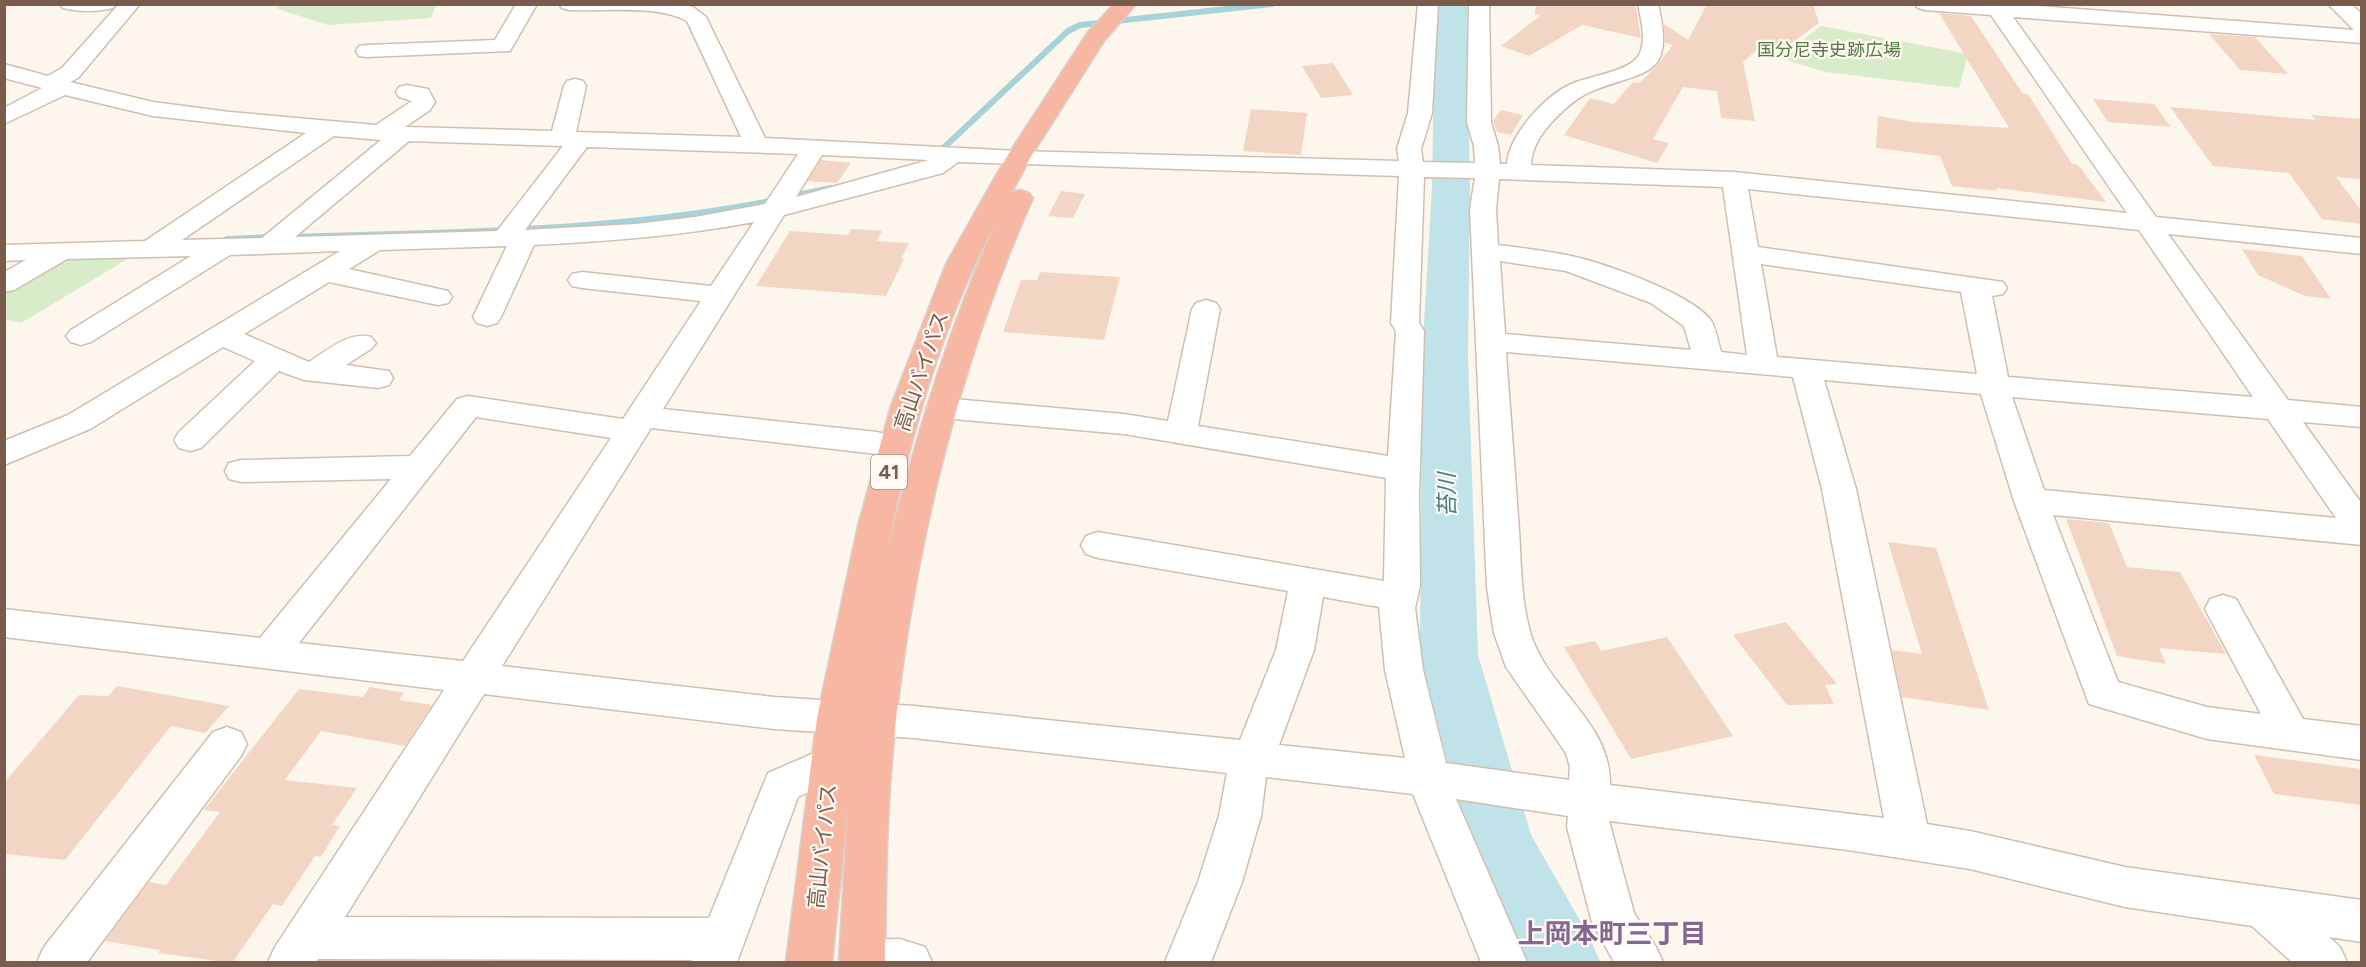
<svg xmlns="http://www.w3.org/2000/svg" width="2366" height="967" font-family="Figtree,'Noto Sans JP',sans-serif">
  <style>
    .green { fill: #d8ecc9 }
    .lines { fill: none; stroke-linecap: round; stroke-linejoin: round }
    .stream { stroke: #a5d3da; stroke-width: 6 }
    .river { fill: #bfe3e8; fill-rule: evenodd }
    .building { fill: #f3d5c3 }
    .minor-casing { stroke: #d1beb0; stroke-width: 3 }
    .highway-casing { stroke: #dad1cd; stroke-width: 3 }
    .minor { fill: #fff; fill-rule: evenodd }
    .highway { fill: #f7b7a3; fill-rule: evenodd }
    .labels { text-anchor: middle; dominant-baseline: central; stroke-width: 4.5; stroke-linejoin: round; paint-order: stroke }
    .far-park-label { font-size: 18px; fill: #537a41; stroke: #fffaf3 }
    .shield { fill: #fffaf3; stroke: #a28b7f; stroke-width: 1.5 }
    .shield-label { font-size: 20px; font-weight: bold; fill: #7a5c4d }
    .street-label { font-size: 21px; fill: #7a5c4d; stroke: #fffaf3 }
    .water-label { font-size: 22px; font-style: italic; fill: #437c86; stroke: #fffaf3 }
    .near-neighbourhood-label { font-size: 27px; font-weight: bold; fill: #846695; stroke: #fffaf3 }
  </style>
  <rect width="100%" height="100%" fill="#fdf6ec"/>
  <path class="green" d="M 276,5 L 276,4 L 436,5 L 431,18 L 328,25 L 278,9 Z
    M 1821,26 L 1968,54 L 1959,88 L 1825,72 L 1780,58 Z
    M 134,255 L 21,323 L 5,319 L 5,291 L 48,265 L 77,256 Z"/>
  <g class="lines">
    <path class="stream" d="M 936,155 L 1068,31 L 1080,25 L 1272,4
      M 788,197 L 831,188
      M 287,237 C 453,232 612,232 776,200
      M 227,239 L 271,237"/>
    <path class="river" d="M 1435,4 L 1467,4 L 1470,188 L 1468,358 L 1478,655 L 1531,835 L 1590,938 L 1600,962 L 1528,962 L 1468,843 L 1420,655 L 1422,358 L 1432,188 Z"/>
  </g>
  <path class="building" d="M 1536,4 L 1632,4 L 1636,7 L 1641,38 L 1582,25 L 1529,56 L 1501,46 L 1541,15 L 1535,14 Z
    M 1707,4 L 1813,4 L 1819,23 L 1783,49 L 1765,43 L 1743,62 L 1755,121 L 1721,118 L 1717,91 L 1683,87 L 1653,139 L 1669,143 L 1657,163 L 1564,135 L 1590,98 L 1614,104 L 1633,82 L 1639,83 L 1653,70 L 1673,45 L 1665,43 L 1664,24 L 1688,40 Z
    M 1939,13 L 1971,16 L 2023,94 L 2028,94 L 2072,164 L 2078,165 L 2106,202 L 1996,188 L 1997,191 L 1952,186 L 1940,156 L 1876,148 L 1878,116 L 1914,122 L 2009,128 Z
    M 2209,34 L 2255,37 L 2288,74 L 2240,70 Z
    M 1333,63 L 1353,95 L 1321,98 L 1302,66 Z
    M 2093,99 L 2154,104 L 2171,127 L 2108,122 Z
    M 2170,107 L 2316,120 L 2312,115 L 2361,119 L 2361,179 L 2336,177 L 2361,210 L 2361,224 L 2322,219 L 2289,173 L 2213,166 Z
    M 1251,109 L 1307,113 L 1301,155 L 1243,151 Z
    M 1501,110 L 1523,115 L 1511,135 L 1497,132 L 1493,121 Z
    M 821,160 L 851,163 L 837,183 L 808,181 Z
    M 1061,191 L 1085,194 L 1073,218 L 1048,216 Z
    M 851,229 L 882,231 L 877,241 L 909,243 L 901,259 L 904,259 L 886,296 L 756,286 L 790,231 L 848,235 Z
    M 2242,249 L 2302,256 L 2331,299 L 2305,296 L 2258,275 Z
    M 1040,272 L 1120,277 L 1104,340 L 1003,332 L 1021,280 L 1037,280 Z
    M 2066,519 L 2109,523 L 2127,567 L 2180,572 L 2226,654 L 2159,648 L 2166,664 L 2117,656 Z
    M 1888,542 L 1936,548 L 1989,710 L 1902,697 L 1892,650 L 1922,654 Z
    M 1786,622 L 1837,684 L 1825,685 L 1834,704 L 1787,705 L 1733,635 Z
    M 1667,637 L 1733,736 L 1631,759 L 1564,647 L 1595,641 L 1601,651 Z
    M 117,686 L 229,706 L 205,733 L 171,726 L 65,860 L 4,854 L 4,783 L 79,695 L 109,696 Z
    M 370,687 L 404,693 L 399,700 L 432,705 L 405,746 L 321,731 L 285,780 L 357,788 L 332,825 L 340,826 L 321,857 L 315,856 L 282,906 L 273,904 L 232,963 L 158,953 L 160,950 L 105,941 L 149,882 L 166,885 L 220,812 L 204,810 L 299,689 L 363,697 Z
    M 2254,755 L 2361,769 L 2361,805 L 2274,794 Z"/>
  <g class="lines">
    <g class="minor-casing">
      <path id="minor" d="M 60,4 L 116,4 L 113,8 C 98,12 78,12 63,8 Z
        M 119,4 L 140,4 L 78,78 L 70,82 L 153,102 L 230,112 L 376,125 L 412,101 L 399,97 L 396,92 L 399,87 L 407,85 L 428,89 L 435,102 L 430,110 L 405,127 L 552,131 L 564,86 L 567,81 L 575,79 L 583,81 L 586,86 L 576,132 L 741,137 L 687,21 C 656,4 604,12 569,10 L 562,8 L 559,4 L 682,4 L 693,7 L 706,17 L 765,138 L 1018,151 L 1399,161 L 1397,149 L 1408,113 L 1418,4 L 1438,4 L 1432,113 L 1421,149 L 1423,162 L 1475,163 L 1474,146 L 1467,122 L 1469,4 L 1489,4 L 1491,122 L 1498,146 L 1500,164 L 1507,164 C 1509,134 1548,92 1576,82 C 1592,76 1630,71 1639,55 C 1647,40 1641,20 1638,4 L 1658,4 C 1676,81 1644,69 1590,92 C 1574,99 1561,112 1550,124 C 1539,137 1532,148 1531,165 L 1734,172 L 2127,213 L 1991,15 L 1925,10 L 1918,8 L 1915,4 L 2013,4 L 2354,30 L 2328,4 L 2351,4 L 2362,14 L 2362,43 L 2013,17 L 2156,217 L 2362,238 L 2362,254 L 2168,234 L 2288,400 L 2362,407 L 2362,427 L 2303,422 L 2362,504 L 2362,545 L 2053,515 L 2118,682 L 2207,707 L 2261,714 L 2205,609 L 2210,599 L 2223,595 L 2236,599 L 2303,719 L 2362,726 L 2362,760 L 2207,739 L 2089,704 L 2014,501 L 1981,394 L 1824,380 L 1856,489 L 1927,824 L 1970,831 L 2125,867 L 2362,900 L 2362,942 L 2329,937 L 2340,947 L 2347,962 L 2292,962 L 2252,926 L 2125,907 L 1970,869 L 1848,850 L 1609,821 L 1634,913 L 1656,947 L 1663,962 L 1614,962 L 1592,922 L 1567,827 L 1568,816 L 1456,799 L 1527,962 L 1481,962 L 1413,794 L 1266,777 L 1261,816 L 1242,882 L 1211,962 L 1165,962 L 1198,882 L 1219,816 L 1227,773 L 914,738 L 774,729 L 484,694 L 345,917 L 709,918 L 768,773 L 830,746 L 844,751 L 850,763 L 844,775 L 798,797 L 737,962 L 691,962 L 692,960 L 318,959 L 316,962 L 268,962 L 275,947 L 444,690 L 4,637 L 4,609 L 260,638 L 391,479 L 241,482 L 229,479 L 225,471 L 229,463 L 241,460 L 410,456 L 457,399 L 468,396 L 623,419 L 701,301 L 582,288 L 572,286 L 568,280 L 572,274 L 582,272 L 711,286 L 754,222 C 680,236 608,241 534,245 L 501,317 L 497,323 L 487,326 L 477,323 L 473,317 L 507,246 L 380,250 L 349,269 L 448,291 L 452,297 L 448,303 L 438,305 L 329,282 L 244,334 L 309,362 C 328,350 349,331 371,337 L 376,343 L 371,349 L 346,365 L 389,371 L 393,378 L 389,385 L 378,388 L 304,380 L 279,371 L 201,448 L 190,451 L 179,448 L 174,440 L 179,432 L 255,361 L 223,347 L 90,429 L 4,465 L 4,441 L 68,415 L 340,251 L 230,255 L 91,342 L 81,345 L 71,342 L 66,336 L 71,330 L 191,256 L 67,259 L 14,290 L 4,292 L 4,272 L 26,260 L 4,261 L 4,245 L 145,241 L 306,133 L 153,116 L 65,95 L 4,124 L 4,108 L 42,88 L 4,78 L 4,64 L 48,76 L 62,68 ZM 334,136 L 381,140 L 262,238 L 182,240 ZM 409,141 L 562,146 L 563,146 L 497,231 L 295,237 ZM 587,147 L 798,154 L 765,204 L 695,217 L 636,224 L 525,230 ZM 822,155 L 929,160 L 796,197 ZM 958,162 L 1399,176 L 1391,323 L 1396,331 L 1388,456 L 1198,426 L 1220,309 L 1216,303 L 1206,300 L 1196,303 L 1192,309 L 1168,421 L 1124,414 L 942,398 L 931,401 L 926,408 L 931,415 L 942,418 L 1124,434 L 1386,478 L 1384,581 L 1098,532 L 1086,536 L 1081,545 L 1086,554 L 1098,558 L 1288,591 L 1276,650 L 1240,740 L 914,706 L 774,697 L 502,666 L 651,428 L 877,454 L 888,451 L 893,443 L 888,435 L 877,432 L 663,409 L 784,215 L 943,173 ZM 1424,177 L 1475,178 L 1470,209 L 1487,587 L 1494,633 L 1506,667 L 1566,753 L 1570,767 L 1569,780 L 1446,763 L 1423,670 L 1415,608 L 1420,586 L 1419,496 L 1424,331 L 1419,323 ZM 1499,179 L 1723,187 L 1747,355 L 1721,352 C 1718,342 1716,326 1709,318 C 1688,293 1604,263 1571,256 C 1547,251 1523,248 1498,245 L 1496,209 ZM 1748,189 L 2139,230 L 2253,397 L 2008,377 L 1992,296 L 2003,294 L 2007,288 L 2003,282 L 1758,247 ZM 1500,261 L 1566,271 L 1651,303 L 1684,326 L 1691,350 L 1505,334 ZM 1761,264 L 1961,292 L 1977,374 L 1777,357 ZM 1506,352 L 1793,377 L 1822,489 L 1884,818 L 1610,785 C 1611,722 1549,691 1531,635 C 1521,602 1521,564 1519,530 C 1515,471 1510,412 1506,352 ZM 2012,397 L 2268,419 L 2336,518 L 2044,490 ZM 476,417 L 611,438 L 463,661 L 299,643 ZM 1323,597 L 1379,607 L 1385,670 L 1405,758 L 1279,745 L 1314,650 Z
        M 516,4 L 537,4 L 510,51 L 367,57 L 359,56 L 356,51 L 359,46 L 367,45 L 495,40 Z
        M 227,727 L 241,732 L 247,744 L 241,756 L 87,962 L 37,962 L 44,947 L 213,732 Z
        M 900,939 L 925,947 L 932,962 L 839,962 L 846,947 L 862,940 Z"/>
    </g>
    <g class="highway-casing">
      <path id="highway" d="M 1114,4 L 1136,4 L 1104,41 L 1030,158 L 1012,192 L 1020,190 L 1029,193 L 1033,198 C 956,371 911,561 893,749 C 886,820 886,891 885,962 L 839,962 L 848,806 L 832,962 L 786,962 L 817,718 L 858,526 L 891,406 L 946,264 L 1006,158 L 1088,32 ZM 996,222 C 949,328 914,441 887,553 C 908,441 942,323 996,222 Z"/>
    </g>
    <use href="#minor" class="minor"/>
    <use href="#highway" class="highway"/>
  </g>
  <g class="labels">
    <g class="far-park-label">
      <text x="1829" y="50">国分尼寺史跡広場</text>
    </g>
    <rect class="shield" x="871" y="455" width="36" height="34" rx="4.5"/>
    <g class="shield-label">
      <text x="889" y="472">41</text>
    </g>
    <g class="street-label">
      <text transform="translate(921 371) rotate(-71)">高山バイパス</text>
      <text transform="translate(822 846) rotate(-84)">高山バイパス</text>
    </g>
    <g class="water-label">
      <text transform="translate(1447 495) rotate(-91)">苔川</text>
    </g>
    <g class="near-neighbourhood-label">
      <text x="1612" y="933">上岡本町三丁目</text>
    </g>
  </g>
  <rect width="2366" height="967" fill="none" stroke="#7a5c4d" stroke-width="12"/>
</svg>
